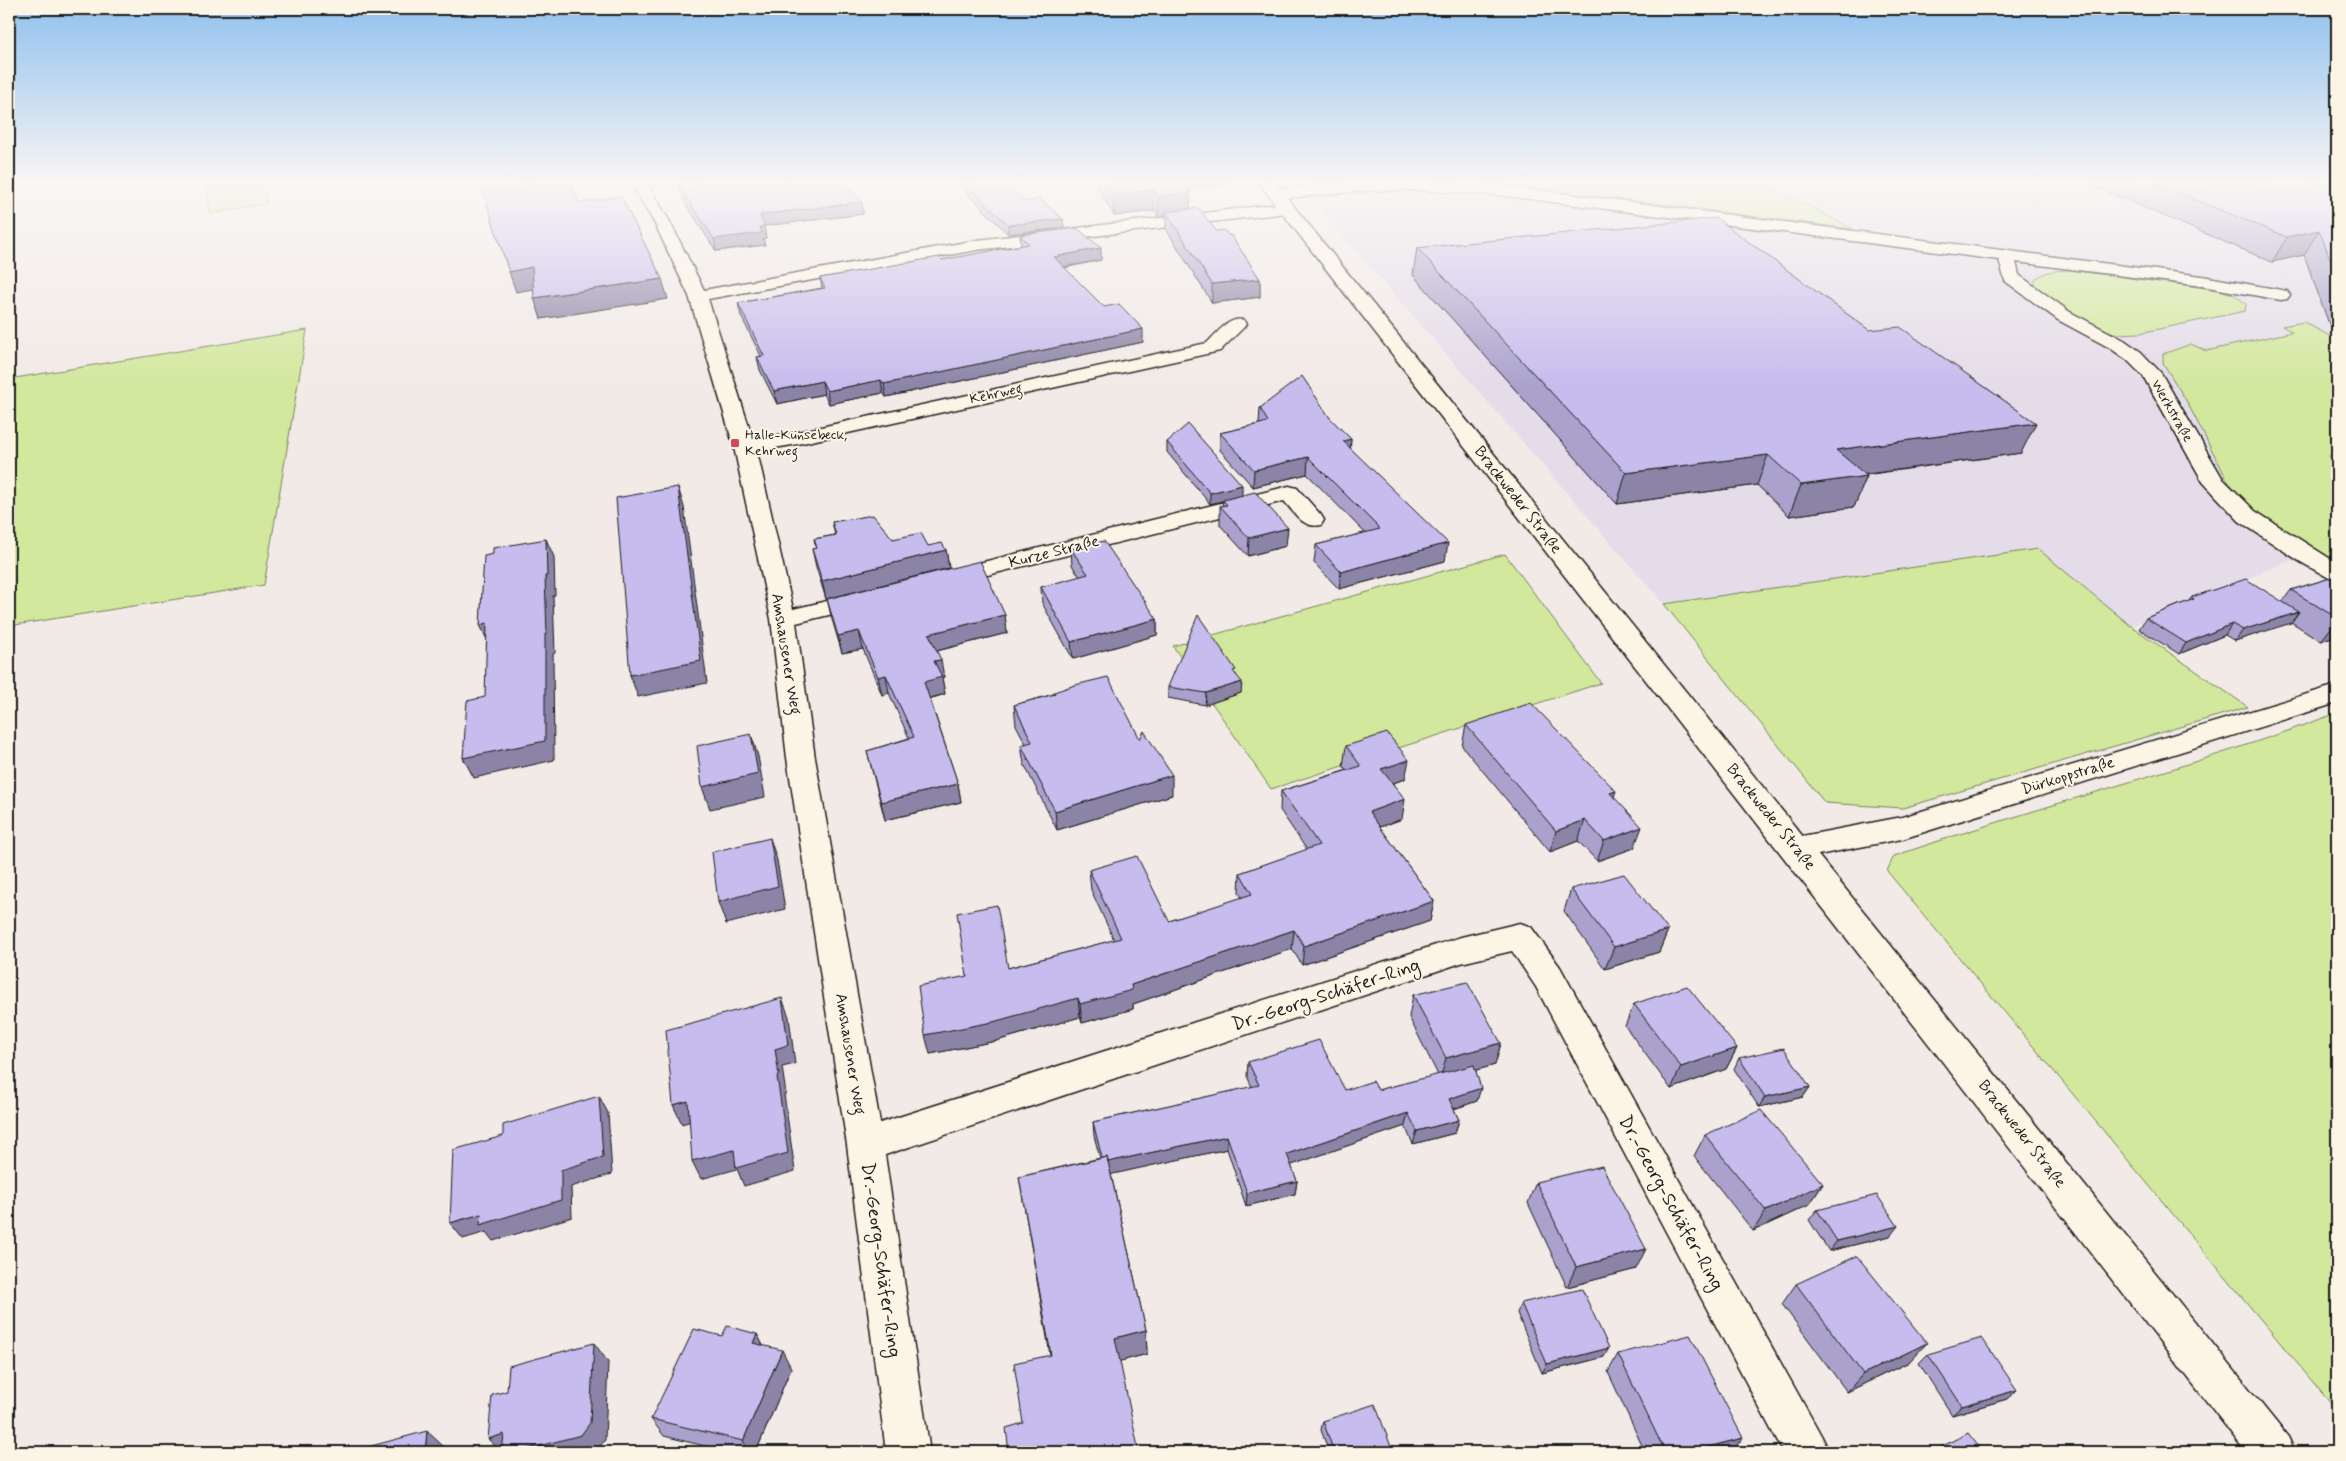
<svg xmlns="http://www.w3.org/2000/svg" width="2346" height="1461" font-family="Mynerve,sans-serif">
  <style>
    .built { fill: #e4dce9 }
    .green { fill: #d2e89d; stroke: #77825c }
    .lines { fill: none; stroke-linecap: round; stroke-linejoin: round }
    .street-casing { stroke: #1c1c1c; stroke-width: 3 }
    .secondary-casing { stroke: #1c1c1c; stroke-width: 3 }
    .street { fill: #fcf5e5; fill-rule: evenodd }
    .secondary { fill: #fcf5e5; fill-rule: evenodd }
    .wall { fill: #aaa2cd; stroke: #1c1c1c }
    .shaded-wall { fill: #8b84a7; stroke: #1c1c1c }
    .building { fill: #c6bcee; stroke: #1c1c1c }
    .poi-dot { fill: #d1495b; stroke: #fcf5e5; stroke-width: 2 }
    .labels { text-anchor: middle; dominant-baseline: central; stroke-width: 4; stroke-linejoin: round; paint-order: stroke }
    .far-street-label { font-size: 14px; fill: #1c1c1c; stroke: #fcf5e5 }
    .far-poi-label { font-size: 14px; fill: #1c1c1c; stroke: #fcf5e5; text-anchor: start }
    .street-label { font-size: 16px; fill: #1c1c1c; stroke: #fcf5e5 }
    .near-street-label { font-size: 19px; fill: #1c1c1c; stroke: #fcf5e5 }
  </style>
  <rect width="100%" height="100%" fill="#f1eae7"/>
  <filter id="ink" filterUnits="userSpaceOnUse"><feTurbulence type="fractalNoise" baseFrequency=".02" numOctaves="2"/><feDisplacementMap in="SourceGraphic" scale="10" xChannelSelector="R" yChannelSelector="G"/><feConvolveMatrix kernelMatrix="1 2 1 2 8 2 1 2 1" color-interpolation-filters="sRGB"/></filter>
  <g filter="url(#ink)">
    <path class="built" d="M 1297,183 L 1553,183 L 1550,190 L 1851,228 L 1763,183 L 2337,183 L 2337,340 L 2304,322 L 2283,327 L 2293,332 L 2206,351 L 2191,344 L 2176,348 L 2164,354 L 2163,363 L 2187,402 L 2322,555 L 2337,563 L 2337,585 L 2291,560 L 2131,626 L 2248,707 L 1903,808 L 1825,803 L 1664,604 Z"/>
    <path class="green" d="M 206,183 L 261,183 L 267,203 L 211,214 Z
      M 1553,183 L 1763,183 L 1853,229 L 1550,190 Z
      M 2069,270 L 2220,290 L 2235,295 L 2246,304 L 2245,311 L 2140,333 L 2118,334 L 2095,328 L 2078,320 L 2035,287 L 2035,280 C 2045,270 2056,271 2069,270 Z
      M 2304,322 L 2337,340 L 2337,453 L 2329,456 L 2337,461 L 2337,563 L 2259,515 L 2229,483 L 2187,402 L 2163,363 L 2163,354 L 2191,344 L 2206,351 L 2292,332 L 2282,326 Z
      M 307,330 L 264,585 L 9,626 L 9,379 Z
      M 2038,549 L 2131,626 L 2248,707 L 1903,808 L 1825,803 L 1664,604 Z
      M 1505,554 L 1601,683 L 1271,789 L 1173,646 Z
      M 2337,713 L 2337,1411 L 1887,871 L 1894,856 C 2041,805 2192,768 2337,713 Z"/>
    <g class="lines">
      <g class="street-casing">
        <path id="street" d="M 631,183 L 647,183 L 671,224 L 704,290 L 977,240 L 1287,203 L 1293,205 L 1295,208 L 1293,211 L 1287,213 L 977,250 L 708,299 L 753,439 L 798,432 L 1207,343 C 1217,333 1229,316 1244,320 L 1247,324 L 1220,351 L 798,444 L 757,451 L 793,609 L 865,592 L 874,594 L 877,599 L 874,604 L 796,623 L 815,758 L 880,1123 L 1461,937 L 1520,923 L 1531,927 L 1560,967 L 1822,1437 L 1829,1452 L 1783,1452 L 1536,987 L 1512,951 L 1461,963 L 885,1155 L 930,1452 L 886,1452 L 847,1145 L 787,758 L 771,619 L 734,447 L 689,296 L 655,224 Z
          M 1347,183 L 1454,183 L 1498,185 L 2202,276 L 2287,291 L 2290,295 L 2287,299 L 2281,300 L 2202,286 L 2016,262 L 2019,275 L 2070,312 L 2124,340 L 2141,352 L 2161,373 L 2223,479 L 2255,511 L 2337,563 L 2337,580 L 2329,578 L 2299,561 L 2239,521 L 2203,482 L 2143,376 L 2127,360 L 2110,348 L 2058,320 L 2005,281 L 1999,260 L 1498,195 L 1419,190 L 1360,191 L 1276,199 L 1268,194 L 1276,189 Z
          M 1289,486 L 1297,488 L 1321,515 L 1324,520 L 1321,525 C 1303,529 1295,513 1284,501 L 948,585 L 939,583 L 936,578 L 939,573 Z
          M 2337,685 L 2337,703 L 1902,839 L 1797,859 L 1786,856 L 1782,848 L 1786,840 L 1797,837 L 1902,817 Z"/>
      </g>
      <g class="secondary-casing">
        <path id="secondary" d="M 1259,183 L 1275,183 L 2288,1437 L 2295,1452 L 2246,1452 Z"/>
      </g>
      <use href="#street" class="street"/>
      <use href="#secondary" class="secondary"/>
    </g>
    <path class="wall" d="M 676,183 L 844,183 L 862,202 L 863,214 L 764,226 L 766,238 L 763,239 L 765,245 L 716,251 L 687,206 Z
      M 957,183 L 1007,183 L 1025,202 L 1063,219 L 1064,228 L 1008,234 Z
      M 1095,183 L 1236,183 L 1236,184 L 1190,188 L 1190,191 L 1189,191 L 1190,192 L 1190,209 L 1216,231 L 1260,279 L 1260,297 L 1212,303 L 1166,229 L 1166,216 L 1158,217 L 1154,211 L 1114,216 Z
      M 2086,183 L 2337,183 L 2337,322 L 2329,324 L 2304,255 L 2272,262 Z
      M 1020,235 L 1101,260 L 1064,268 L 1104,307 L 1143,342 L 886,397 L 883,393 L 829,404 L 824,394 L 777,404 L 760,370 L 757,357 L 761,356 L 741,316 L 738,303 L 822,288 L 820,278 L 942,260 L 1021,246 Z
      M 1417,248 L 2021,453 L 1865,475 L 1867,476 L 1854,507 L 1789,516 L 1757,485 L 1617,504 L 1413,275 Z
      M 1260,408 L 1330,418 L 1351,439 L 1350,448 L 1445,561 L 1339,589 L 1314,563 L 1316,545 L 1365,533 L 1307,474 L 1253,487 L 1220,450 L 1220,433 L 1259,424 Z
      M 1167,442 L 1242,495 L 1286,546 L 1248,556 L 1220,525 L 1220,506 L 1222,506 L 1223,501 L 1210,504 L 1167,452 Z
      M 832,522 L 893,539 L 928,546 L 946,550 L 949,568 L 837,596 L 1005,615 L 1007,633 L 937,651 L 944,677 L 942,678 L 945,694 L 930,699 L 958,784 L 961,802 L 885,820 L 867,751 L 909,738 L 889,693 L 882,695 L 863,649 L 842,653 L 831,616 L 827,599 L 826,599 L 816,567 L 812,549 L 816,548 L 814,539 L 835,535 Z
      M 1071,549 L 1157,619 L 1157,635 L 1073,659 L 1042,603 L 1041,587 L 1080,577 L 1072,565 Z
      M 2337,576 L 2337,635 L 2321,641 L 2291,622 L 2235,641 L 2225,635 L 2179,654 L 2139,629 L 2146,618 L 2189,601 L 2192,597 L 2282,602 L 2291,590 Z
      M 1236,674 L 1241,693 L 1205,705 L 1168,698 L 1168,687 Z
      M 1054,692 L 1140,739 L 1172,795 L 1057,830 L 1024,764 L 1021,745 L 1026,744 L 1016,725 L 1014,705 L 1054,694 Z
      M 1466,725 L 1614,797 L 1634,848 L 1597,861 L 1578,841 L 1550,852 L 1462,746 Z
      M 1346,746 L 1405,779 L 1393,783 L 1402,819 L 1380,827 L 1434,901 L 1430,921 L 1302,965 L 1292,949 L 1133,1004 L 1133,1009 L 1082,1023 L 1080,1017 L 996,1041 L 930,1054 L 1008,968 L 1114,940 L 1091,890 L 1089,870 L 1169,921 L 1242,898 L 1239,892 L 1240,873 L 1307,850 L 1280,810 L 1281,791 L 1347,770 L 1343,766 Z
      M 1571,889 L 1668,930 L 1659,952 L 1605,969 L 1564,911 Z
      M 1413,995 L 1501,1043 L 1495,1065 L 1476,1070 L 1477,1101 L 1454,1109 L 1459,1120 L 1455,1133 L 1413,1144 L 1405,1126 L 1291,1165 L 1297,1181 L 1295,1194 L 1246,1206 L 1227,1149 L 1111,1174 L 1146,1330 L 1147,1354 L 1120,1361 L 1050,1355 L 1019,1177 L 1100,1158 L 1094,1136 L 1093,1122 L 1252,1087 L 1247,1076 L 1248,1062 L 1345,1090 L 1378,1090 L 1438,1075 L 1409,1017 Z
      M 1634,1004 L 1737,1048 L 1726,1069 L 1671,1089 L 1625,1026 Z
      M 1739,1058 L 1810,1087 L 1803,1097 L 1759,1107 L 1734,1069 Z
      M 1705,1135 L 1823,1184 L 1809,1205 L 1753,1231 L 1694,1156 Z
      M 1536,1182 L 1636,1269 L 1567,1287 L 1528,1203 Z
      M 1817,1210 L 1890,1236 L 1829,1251 L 1809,1220 Z
      M 1796,1284 L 1909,1362 L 1847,1392 L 1782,1304 Z
      M 1521,1303 L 1604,1357 L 1542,1373 L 1517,1313 Z
      M 757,1334 L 763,1346 L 791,1368 L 756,1452 L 729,1452 L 664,1436 L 651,1419 Z
      M 1618,1354 L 1743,1438 L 1731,1452 L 1645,1452 L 1608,1372 Z
      M 1928,1354 L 2007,1399 L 1952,1415 L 1919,1363 Z
      M 1323,1421 L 1393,1452 L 1329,1452 L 1321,1430 Z"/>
    <path class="shaded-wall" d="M 1175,183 L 1236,183 L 1236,184 L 1190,188 L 1190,191 L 1175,192 Z
      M 1154,190 L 1154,211 L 1114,216 L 1113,195 Z
      M 1190,192 L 1190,213 L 1166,212 L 1166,216 L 1158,217 L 1158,196 Z
      M 862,202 L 863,214 L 763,226 L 760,215 Z
      M 1063,219 L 1064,228 L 1008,234 L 1008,225 Z
      M 764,226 L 766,238 L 763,239 L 765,245 L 716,251 L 714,239 Z
      M 2319,230 L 2304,255 L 2272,262 L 2287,237 Z
      M 1101,248 L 1101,260 L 1054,269 L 1054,257 Z
      M 532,267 L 539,288 L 516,292 L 509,272 Z
      M 662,279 L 668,299 L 541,319 L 534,298 Z
      M 1260,279 L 1260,297 L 1212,303 L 1212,284 Z
      M 2337,310 L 2337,322 L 2329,324 Z
      M 1143,329 L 1143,342 L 886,397 L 884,384 Z
      M 881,380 L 883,393 L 829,404 L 827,391 Z
      M 822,381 L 824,394 L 777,404 L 774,391 Z
      M 2036,423 L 2021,453 L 1824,480 L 1836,450 Z
      M 1351,439 L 1350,456 L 1343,441 Z
      M 1768,455 L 1757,485 L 1617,504 L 1626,473 Z
      M 1308,457 L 1307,474 L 1253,487 L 1254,470 Z
      M 1867,476 L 1854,507 L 1789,516 L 1801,485 Z
      M 1242,485 L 1242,496 L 1210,504 L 1210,493 Z
      M 678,487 L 684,507 L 707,683 L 638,697 L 630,675 Z
      M 1288,528 L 1286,546 L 1248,556 L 1249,538 Z
      M 546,539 L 554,557 L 555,595 L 553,596 L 555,653 L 553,654 L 554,760 L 474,778 L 463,758 L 545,634 L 545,576 Z
      M 1448,543 L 1445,561 L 1339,589 L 1341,572 Z
      M 946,550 L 949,568 L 826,599 L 822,581 Z
      M 2299,612 L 2291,623 L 2235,641 L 2243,630 Z
      M 1005,615 L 1007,633 L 932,652 L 929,634 Z
      M 1157,619 L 1157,635 L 1073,659 L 1071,642 Z
      M 2337,620 L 2337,635 L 2321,641 Z
      M 487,623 L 489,644 L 480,625 Z
      M 2232,624 L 2225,635 L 2179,654 L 2186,643 Z
      M 859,631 L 863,649 L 842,653 L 838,636 Z
      M 941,660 L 944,677 L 942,678 L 945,694 L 927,699 L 924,682 L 934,661 Z
      M 886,675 L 889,693 L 882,695 L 878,677 Z
      M 1242,682 L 1241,693 L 1205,705 L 1206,693 Z
      M 751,734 L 758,756 L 765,797 L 710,809 L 702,787 Z
      M 1409,760 L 1405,779 L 1378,788 L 1381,769 Z
      M 1172,775 L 1172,795 L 1057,830 L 1055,811 Z
      M 958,784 L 961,802 L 885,820 L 881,802 Z
      M 1616,791 L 1609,812 L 1610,793 Z
      M 1405,799 L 1402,819 L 1366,832 L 1369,812 Z
      M 1585,820 L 1578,841 L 1550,852 L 1556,831 Z
      M 1642,827 L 1634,848 L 1597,861 L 1604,841 Z
      M 770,838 L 777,860 L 785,909 L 726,924 L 718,902 Z
      M 1434,901 L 1430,921 L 1302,965 L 1304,946 Z
      M 1294,930 L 1292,949 L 1133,1004 L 1133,1009 L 1082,1023 L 1080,1004 L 1131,985 Z
      M 1668,930 L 1659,952 L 1605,969 L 1614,947 Z
      M 782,998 L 789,1017 L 795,1064 L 782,1067 L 786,1094 L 784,1094 L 795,1171 L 744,1186 L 737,1169 L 701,1179 L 692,1161 L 777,1076 L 775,1049 Z
      M 1078,998 L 1080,1017 L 996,1041 L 930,1054 L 925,1035 Z
      M 1501,1043 L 1495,1065 L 1440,1080 L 1446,1058 Z
      M 1737,1048 L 1726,1069 L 1671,1089 L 1681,1067 Z
      M 1810,1087 L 1803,1097 L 1759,1107 L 1765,1097 Z
      M 1481,1088 L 1477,1101 L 1445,1112 L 1449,1099 Z
      M 599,1096 L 608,1113 L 612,1174 L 571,1187 L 572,1217 L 493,1241 L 486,1232 L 463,1239 L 450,1223 L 481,1214 L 561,1170 Z
      M 688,1101 L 697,1119 L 682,1124 L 673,1105 Z
      M 1408,1113 L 1405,1126 L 1286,1167 L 1287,1154 Z
      M 1459,1120 L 1455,1133 L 1413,1144 L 1417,1131 Z
      M 1227,1136 L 1227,1149 L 1104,1176 L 1103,1163 Z
      M 1297,1181 L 1295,1194 L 1246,1206 L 1247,1193 Z
      M 1823,1184 L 1809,1205 L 1753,1231 L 1766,1211 Z
      M 1898,1226 L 1890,1236 L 1829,1251 L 1837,1241 Z
      M 1646,1249 L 1636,1269 L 1567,1287 L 1576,1267 Z
      M 1146,1330 L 1147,1354 L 1117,1362 L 1115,1338 Z
      M 757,1334 L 767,1353 L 753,1343 Z
      M 594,1343 L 608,1362 L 605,1440 L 595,1452 L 501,1452 L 488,1439 L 504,1434 Z
      M 1927,1343 L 1909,1362 L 1847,1392 L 1863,1374 Z
      M 1609,1348 L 1604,1357 L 1542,1373 L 1547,1364 Z
      M 782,1350 L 791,1368 L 756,1452 L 750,1452 L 743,1441 Z
      M 2017,1390 L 2007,1399 L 1952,1415 L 1962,1406 Z
      M 427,1431 L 443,1446 L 442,1452 L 425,1452 Z
      M 1743,1438 L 1731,1452 L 1688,1452 Z"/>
    <path class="building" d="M 480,183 L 570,183 L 579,203 L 621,196 L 662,279 L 534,298 L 532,267 L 509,272 Z
      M 678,183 L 844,183 L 862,202 L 760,215 L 764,226 L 760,227 L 762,233 L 714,239 L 684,194 Z
      M 965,183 L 1007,183 L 1025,202 L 1040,199 L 1063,219 L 1008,225 Z
      M 1106,183 L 1183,183 L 1190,192 L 1158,196 L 1154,190 L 1113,195 Z
      M 2154,183 L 2337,183 L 2337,276 L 2319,230 L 2287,237 Z
      M 1199,208 L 1216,231 L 1224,230 L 1228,235 L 1231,235 L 1260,279 L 1212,284 L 1166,212 Z
      M 1716,218 L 1869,330 L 1900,327 L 2036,423 L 1836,450 L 1867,476 L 1801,485 L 1768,455 L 1626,473 L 1417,248 Z
      M 1077,228 L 1101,248 L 1054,257 L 1104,307 L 1119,304 L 1143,329 L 884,384 L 881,380 L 827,391 L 822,381 L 774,391 L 757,357 L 764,356 L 738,303 L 825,288 L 820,278 L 939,257 L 942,260 L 1029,244 L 1020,235 Z
      M 1302,376 L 1330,418 L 1351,439 L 1343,441 L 1448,543 L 1341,572 L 1316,545 L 1380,529 L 1308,457 L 1254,470 L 1220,433 L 1268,422 L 1260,408 Z
      M 1188,424 L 1242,485 L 1210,493 L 1167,442 Z
      M 678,487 L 701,661 L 630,675 L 616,498 Z
      M 1255,492 L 1288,528 L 1249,538 L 1220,506 L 1227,505 L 1223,500 Z
      M 873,515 L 893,539 L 921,533 L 928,546 L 942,543 L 946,550 L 822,581 L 812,549 L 817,548 L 814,539 L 836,535 L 832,522 Z
      M 546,539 L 547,576 L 545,576 L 547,634 L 545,634 L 545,741 L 463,758 L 467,701 L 485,697 L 487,623 L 480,625 L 484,556 L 493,554 L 493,548 Z
      M 1104,541 L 1157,619 L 1071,642 L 1041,587 L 1088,574 L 1071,549 Z
      M 980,561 L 1005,615 L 929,634 L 941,660 L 934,661 L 942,677 L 924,682 L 958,784 L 881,802 L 867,751 L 914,737 L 886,675 L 878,677 L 859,631 L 838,636 L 827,599 Z
      M 2337,576 L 2337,618 L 2291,590 Z
      M 2246,579 L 2299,612 L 2243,630 L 2232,624 L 2186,643 L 2146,618 L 2194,599 L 2192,597 Z
      M 1198,615 L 1236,670 L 1233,671 L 1242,682 L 1206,693 L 1168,687 Z
      M 1108,677 L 1140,739 L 1144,731 L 1172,775 L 1055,811 L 1021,745 L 1032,742 L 1014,705 L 1055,694 L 1054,692 L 1075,685 Z
      M 1531,703 L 1616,791 L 1610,793 L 1642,827 L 1604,841 L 1585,820 L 1556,831 L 1466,725 Z
      M 1387,733 L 1409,760 L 1381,769 L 1405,799 L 1369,812 L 1434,901 L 1304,946 L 1294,930 L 1131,985 L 1132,990 L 1080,1004 L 1078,998 L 993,1022 L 925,1035 L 918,986 L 967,976 L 957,913 L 997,905 L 1008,968 L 1121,938 L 1089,870 L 1137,856 L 1169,921 L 1252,894 L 1240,873 L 1319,845 L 1281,791 L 1361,766 L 1346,746 Z
      M 751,734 L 758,774 L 702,787 L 697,746 Z
      M 770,838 L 778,886 L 718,902 L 712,852 Z
      M 1624,874 L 1668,930 L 1614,947 L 1571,889 Z
      M 1467,982 L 1501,1043 L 1446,1058 L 1413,995 Z
      M 1687,986 L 1737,1048 L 1681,1067 L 1634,1004 Z
      M 782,998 L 788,1045 L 775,1049 L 779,1075 L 777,1076 L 788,1153 L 736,1168 L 734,1150 L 692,1161 L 688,1101 L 673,1105 L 666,1030 Z
      M 1319,1040 L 1345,1090 L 1373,1081 L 1378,1090 L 1474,1065 L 1481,1088 L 1449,1099 L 1459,1120 L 1417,1131 L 1408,1113 L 1287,1154 L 1297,1181 L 1247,1193 L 1227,1136 L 1108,1162 L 1107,1157 L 1102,1158 L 1093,1122 L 1259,1085 L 1248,1062 Z
      M 1784,1048 L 1810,1087 L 1765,1097 L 1739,1058 Z
      M 599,1096 L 603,1157 L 561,1170 L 561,1200 L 480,1225 L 481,1214 L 450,1223 L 453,1150 L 503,1136 L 503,1125 Z
      M 1761,1110 L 1823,1184 L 1766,1211 L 1705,1135 Z
      M 1107,1157 L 1146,1330 L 1115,1338 L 1139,1452 L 1009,1452 L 1006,1428 L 1023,1423 L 1014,1363 L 1051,1355 L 1019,1177 Z
      M 1602,1166 L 1646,1249 L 1576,1267 L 1536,1182 Z
      M 1877,1195 L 1898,1226 L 1837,1241 L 1817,1210 Z
      M 1857,1256 L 1927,1343 L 1863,1374 L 1796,1284 Z
      M 1582,1289 L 1609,1348 L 1547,1364 L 1521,1303 Z
      M 727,1326 L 757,1334 L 753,1343 L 782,1350 L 743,1441 L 651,1419 L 694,1329 L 722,1336 Z
      M 1690,1335 L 1743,1438 L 1688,1452 L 1665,1452 L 1618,1354 Z
      M 1982,1338 L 2017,1390 L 1962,1406 L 1928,1354 Z
      M 594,1343 L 590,1423 L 581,1435 L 516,1452 L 502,1452 L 504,1434 L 488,1439 L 492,1395 L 507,1391 L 509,1366 Z
      M 1375,1404 L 1393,1452 L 1334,1452 L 1323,1421 Z
      M 427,1431 L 425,1452 L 349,1452 Z
      M 1968,1433 L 1983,1452 L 1931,1452 Z
      M 1511,1444 L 1514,1452 L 1487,1452 Z"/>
  </g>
  <linearGradient id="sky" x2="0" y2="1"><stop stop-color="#90c1ee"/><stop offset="0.47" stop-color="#f9f6f4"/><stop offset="1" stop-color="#f9f6f4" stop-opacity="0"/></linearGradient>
  <rect width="2346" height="387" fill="url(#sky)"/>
  <rect class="poi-dot" x="730" y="438" width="10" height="10" rx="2.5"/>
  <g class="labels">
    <g class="far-street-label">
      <text transform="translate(996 394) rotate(-12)">Kehrweg</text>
      <text transform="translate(2172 411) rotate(60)">Werkstraße</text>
    </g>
    <g class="far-poi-label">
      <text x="745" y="435">Halle-Künsebeck,<tspan x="745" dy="16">Kehrweg</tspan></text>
    </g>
    <g class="street-label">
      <text transform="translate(1518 500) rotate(52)">Brackweder Straße</text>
      <text transform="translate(1054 552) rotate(-14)">Kurze Straße</text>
      <text transform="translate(786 654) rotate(81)">Amshausener Weg</text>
      <text transform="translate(2068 776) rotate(-17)">Dürkoppstraße</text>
      <text transform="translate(1771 817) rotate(51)">Brackweder Straße</text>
      <text transform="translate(850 1054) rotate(81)">Amshausener Weg</text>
      <text transform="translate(2022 1134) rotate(52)">Brackweder Straße</text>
    </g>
    <g class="near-street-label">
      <text transform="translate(1326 995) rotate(-18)">Dr.-Georg-Schäfer-Ring</text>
      <text transform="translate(1671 1203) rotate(61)">Dr.-Georg-Schäfer-Ring</text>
      <text transform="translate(881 1260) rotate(82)">Dr.-Georg-Schäfer-Ring</text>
    </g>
  </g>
  <rect width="2346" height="1461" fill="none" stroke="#fcf5e5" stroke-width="30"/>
  <rect x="15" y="15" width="2316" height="1431" fill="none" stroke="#1c1c1c" stroke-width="2" filter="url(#ink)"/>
</svg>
